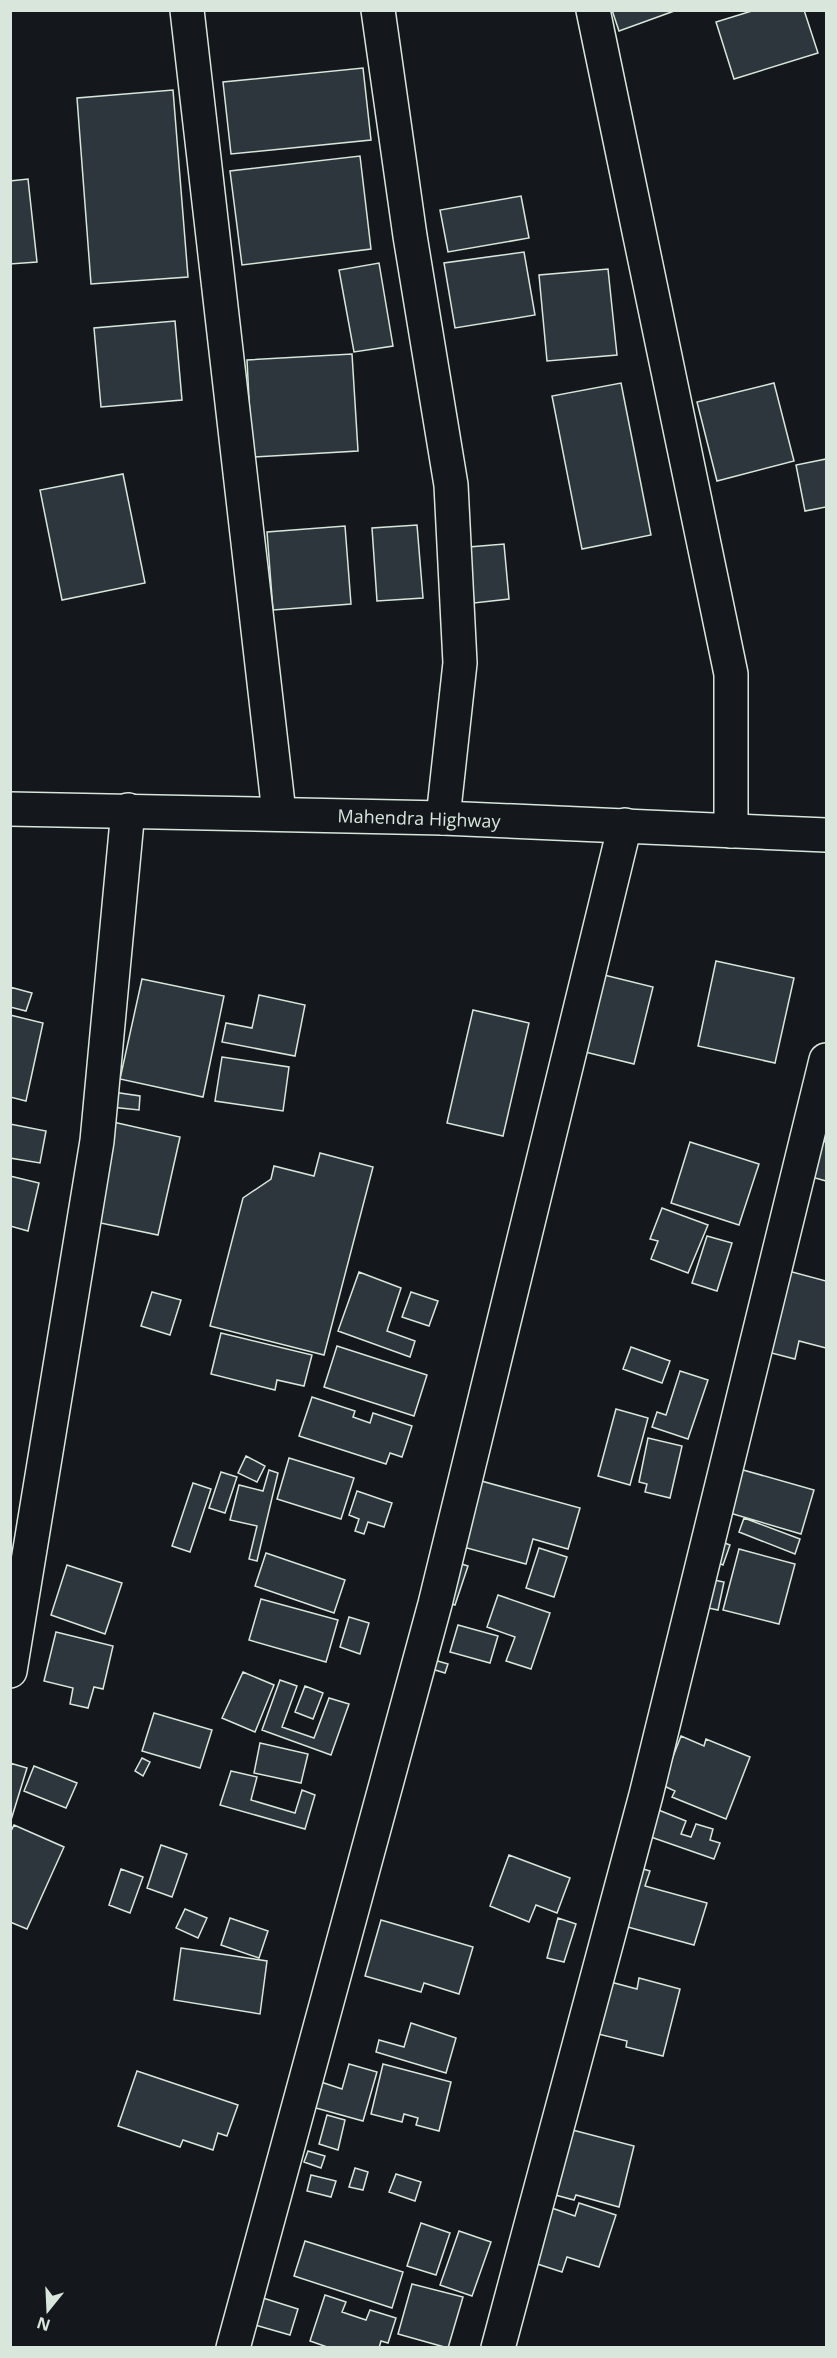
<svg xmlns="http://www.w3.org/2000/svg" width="837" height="2358" font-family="'Open Sans',sans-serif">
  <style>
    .building { fill: #2c363c; stroke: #d8e6dc; stroke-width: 1.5 }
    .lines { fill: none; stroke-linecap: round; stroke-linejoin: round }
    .minor-casing { stroke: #d8e6dc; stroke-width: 36 }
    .trunk-casing { stroke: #d8e6dc; stroke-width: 36 }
    .minor { stroke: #14181c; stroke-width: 33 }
    .trunk { stroke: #14181c; stroke-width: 33 }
    .labels { text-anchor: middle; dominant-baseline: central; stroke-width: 4.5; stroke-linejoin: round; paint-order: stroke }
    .street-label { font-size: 18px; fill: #d8e6dc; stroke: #14181c }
  </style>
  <rect width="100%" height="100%" fill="#14181c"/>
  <path class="building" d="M 612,10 L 677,10 L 619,31 Z
    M 755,10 L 804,10 L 818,53 L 734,79 L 716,22 Z
    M 363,68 L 371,140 L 231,154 L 223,82 Z
    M 173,90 L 188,277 L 91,284 L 77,98 Z
    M 360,156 L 371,249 L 242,265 L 230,171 Z
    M 28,179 L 37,262 L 10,264 L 10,181 Z
    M 521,196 L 529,238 L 448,252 L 440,210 Z
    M 524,252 L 535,315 L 455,328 L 444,263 Z
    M 379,263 L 393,346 L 354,352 L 339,270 Z
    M 608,269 L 617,355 L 547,361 L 539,275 Z
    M 175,321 L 182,400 L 101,407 L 94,328 Z
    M 352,354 L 358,451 L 252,457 L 247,360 Z
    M 621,383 L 651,535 L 582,549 L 552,396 Z
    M 774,383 L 794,461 L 717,481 L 697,402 Z
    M 826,459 L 826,507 L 805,511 L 796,465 Z
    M 123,474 L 145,583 L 62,600 L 40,490 Z
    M 417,525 L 423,598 L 377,601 L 372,528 Z
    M 345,526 L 351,604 L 273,610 L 267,532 Z
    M 504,544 L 509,599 L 474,603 L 469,547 Z
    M 716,961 L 794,978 L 775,1063 L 698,1046 Z
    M 596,973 L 653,987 L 634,1064 L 577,1050 Z
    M 142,979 L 224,996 L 203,1097 L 120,1079 Z
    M 10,987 L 32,993 L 26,1011 L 10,1007 Z
    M 259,995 L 305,1005 L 295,1056 L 222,1042 L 226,1023 L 252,1028 Z
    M 473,1010 L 529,1023 L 503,1136 L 447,1123 Z
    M 10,1015 L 43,1023 L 26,1101 L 10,1097 Z
    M 222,1057 L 289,1067 L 283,1111 L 215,1101 Z
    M 113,1092 L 140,1096 L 139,1110 L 111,1107 Z
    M 113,1122 L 180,1137 L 158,1235 L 91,1221 Z
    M 10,1124 L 46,1131 L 40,1163 L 10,1158 Z
    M 817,1139 L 826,1142 L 826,1181 L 808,1176 Z
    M 690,1142 L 759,1164 L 739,1225 L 671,1203 Z
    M 320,1153 L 373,1167 L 324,1355 L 210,1326 L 243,1198 L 271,1179 L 274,1166 L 314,1176 Z
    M 10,1176 L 39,1183 L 28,1231 L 10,1226 Z
    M 662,1208 L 708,1225 L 688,1273 L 651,1259 L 658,1241 L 650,1239 Z
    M 707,1236 L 732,1243 L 717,1291 L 692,1283 Z
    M 781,1269 L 826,1281 L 826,1348 L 799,1341 L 795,1359 L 760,1350 Z
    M 359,1272 L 401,1288 L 387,1331 L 415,1341 L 410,1357 L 338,1331 Z
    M 152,1292 L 181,1300 L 170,1335 L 141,1326 Z
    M 411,1292 L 438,1301 L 429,1326 L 402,1317 Z
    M 221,1333 L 312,1355 L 304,1386 L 277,1380 L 275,1390 L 211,1374 Z
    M 337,1346 L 427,1375 L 414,1416 L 324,1387 Z
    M 631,1347 L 670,1361 L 662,1383 L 623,1369 Z
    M 680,1371 L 708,1380 L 688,1439 L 652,1427 L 657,1412 L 666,1415 Z
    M 312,1397 L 355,1411 L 353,1417 L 370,1423 L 373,1413 L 412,1426 L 402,1457 L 390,1453 L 386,1464 L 299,1436 Z
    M 616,1409 L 648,1418 L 630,1485 L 598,1476 Z
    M 648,1438 L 682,1446 L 670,1498 L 645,1492 L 647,1484 L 639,1482 Z
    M 246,1456 L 265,1466 L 257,1482 L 238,1473 Z
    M 289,1458 L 354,1478 L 341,1519 L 277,1499 Z
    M 736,1468 L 814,1490 L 801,1534 L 723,1511 Z
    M 269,1470 L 278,1473 L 257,1561 L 249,1559 L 257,1526 L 230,1520 L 239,1485 L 263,1491 Z
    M 221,1472 L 237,1477 L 225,1513 L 209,1508 Z
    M 474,1479 L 580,1508 L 568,1549 L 533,1539 L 526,1564 L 456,1545 Z
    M 193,1483 L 211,1489 L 190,1552 L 172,1546 Z
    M 357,1491 L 392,1503 L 384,1527 L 368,1522 L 364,1534 L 355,1531 L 359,1519 L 349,1515 Z
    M 744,1518 L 800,1539 L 795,1554 L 739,1532 Z
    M 722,1542 L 730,1545 L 723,1565 L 716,1562 Z
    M 539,1548 L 567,1557 L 554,1597 L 526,1588 Z
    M 739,1549 L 795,1564 L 779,1624 L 723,1610 Z
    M 266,1553 L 345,1580 L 334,1613 L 255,1586 Z
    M 452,1561 L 468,1566 L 455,1605 L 439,1600 Z
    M 67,1565 L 122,1583 L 105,1634 L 51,1615 Z
    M 714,1580 L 724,1582 L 718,1610 L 708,1608 Z
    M 498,1595 L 550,1613 L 531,1669 L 506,1661 L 515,1637 L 487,1627 Z
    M 261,1599 L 338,1620 L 326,1662 L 249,1640 Z
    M 349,1617 L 369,1623 L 360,1654 L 340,1647 Z
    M 458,1625 L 498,1636 L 490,1663 L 450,1652 Z
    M 56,1632 L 113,1646 L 103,1689 L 94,1687 L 88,1708 L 70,1704 L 73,1688 L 44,1681 Z
    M 424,1657 L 448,1664 L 445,1673 L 422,1666 Z
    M 243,1672 L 274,1685 L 255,1732 L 222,1718 Z
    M 280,1680 L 297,1686 L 282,1727 L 314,1738 L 329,1698 L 349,1704 L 331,1755 L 262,1730 Z
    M 305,1686 L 323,1693 L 313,1719 L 295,1712 Z
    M 154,1713 L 212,1730 L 200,1768 L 142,1751 Z
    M 681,1736 L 704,1746 L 706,1739 L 750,1757 L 726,1819 L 672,1797 L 675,1791 L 662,1785 Z
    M 260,1743 L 308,1754 L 301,1783 L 254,1773 Z
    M 142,1758 L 150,1762 L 143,1776 L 135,1771 Z
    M 10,1763 L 27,1768 L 11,1820 L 10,1819 Z
    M 34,1766 L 77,1783 L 66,1808 L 24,1791 Z
    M 231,1771 L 257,1777 L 251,1800 L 295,1813 L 302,1790 L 315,1795 L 305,1829 L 220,1805 Z
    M 656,1809 L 686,1821 L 681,1834 L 691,1837 L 696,1824 L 713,1829 L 710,1840 L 720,1843 L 714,1859 L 648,1836 Z
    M 14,1825 L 64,1847 L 27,1929 L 10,1922 L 10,1833 Z
    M 161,1845 L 187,1854 L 172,1897 L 147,1888 Z
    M 509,1855 L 570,1878 L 557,1913 L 536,1905 L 529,1922 L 490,1906 Z
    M 640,1868 L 650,1871 L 645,1886 L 707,1903 L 694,1945 L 624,1926 Z
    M 121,1869 L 143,1877 L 130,1913 L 109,1905 Z
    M 185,1909 L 207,1918 L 198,1938 L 176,1928 Z
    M 230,1918 L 268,1931 L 259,1958 L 221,1945 Z
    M 558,1918 L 576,1924 L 564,1962 L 547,1958 Z
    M 381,1920 L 473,1947 L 459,1994 L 424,1983 L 421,1992 L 365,1976 Z
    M 181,1948 L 267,1961 L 260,2014 L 174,2000 Z
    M 639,1978 L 680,1989 L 663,2056 L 626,2047 L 627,2041 L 590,2032 L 603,1980 L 637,1989 Z
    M 411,2023 L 456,2038 L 446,2073 L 376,2052 L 379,2040 L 404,2047 Z
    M 349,2064 L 377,2072 L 363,2121 L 305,2105 L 312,2079 L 342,2089 Z
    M 383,2064 L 451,2082 L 439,2131 L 416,2125 L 418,2118 L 404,2114 L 402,2122 L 371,2114 Z
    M 137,2071 L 238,2105 L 227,2136 L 218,2133 L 213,2150 L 183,2140 L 180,2147 L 118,2126 Z
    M 327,2115 L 345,2120 L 338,2150 L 319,2144 Z
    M 561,2127 L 634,2146 L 619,2207 L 576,2195 L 574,2200 L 544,2192 Z
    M 308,2151 L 325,2156 L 321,2168 L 304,2162 Z
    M 355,2168 L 368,2172 L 363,2190 L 349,2187 Z
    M 396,2174 L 421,2182 L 415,2201 L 389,2192 Z
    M 311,2175 L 336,2181 L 331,2197 L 307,2191 Z
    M 579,2203 L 616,2215 L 599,2267 L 567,2257 L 562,2272 L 525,2260 L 543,2205 L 575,2216 Z
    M 421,2223 L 450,2233 L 436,2275 L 407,2266 Z
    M 459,2231 L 491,2242 L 472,2296 L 440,2285 Z
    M 305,2241 L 403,2272 L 392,2308 L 294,2276 Z
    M 412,2284 L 463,2297 L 448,2348 L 398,2334 Z
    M 325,2295 L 346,2302 L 342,2312 L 366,2320 L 370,2310 L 396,2318 L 388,2343 L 381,2341 L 379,2348 L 330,2348 L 310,2341 Z
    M 263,2298 L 298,2309 L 290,2335 L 255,2325 Z"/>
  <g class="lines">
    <g class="minor-casing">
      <path id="minor" d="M 187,10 L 279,813
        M 378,10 L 410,236 L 451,485 L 460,663 L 443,818
        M 593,10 L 731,674 L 731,831
        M 10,1671 L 97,1141 L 128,810
        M 233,2348 L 435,1604 L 625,825
        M 498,2348 L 646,1795 L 826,1060"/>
    </g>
    <g class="trunk-casing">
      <path id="trunk" d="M 10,809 L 443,818 L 826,835"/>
    </g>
    <use href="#minor" class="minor"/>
    <use href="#trunk" class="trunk"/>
  </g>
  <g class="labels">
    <g class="street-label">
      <text transform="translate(419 818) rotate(2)">Mahendra Highway</text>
    </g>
  </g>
  <rect width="837" height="2358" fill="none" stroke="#d8e6dc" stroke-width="24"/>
  <g transform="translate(48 2310) rotate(198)" stroke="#14181c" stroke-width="4.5" paint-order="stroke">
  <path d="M0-4.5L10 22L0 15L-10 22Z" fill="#d8e6dc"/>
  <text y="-9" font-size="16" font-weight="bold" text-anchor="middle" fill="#d8e6dc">N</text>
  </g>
</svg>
